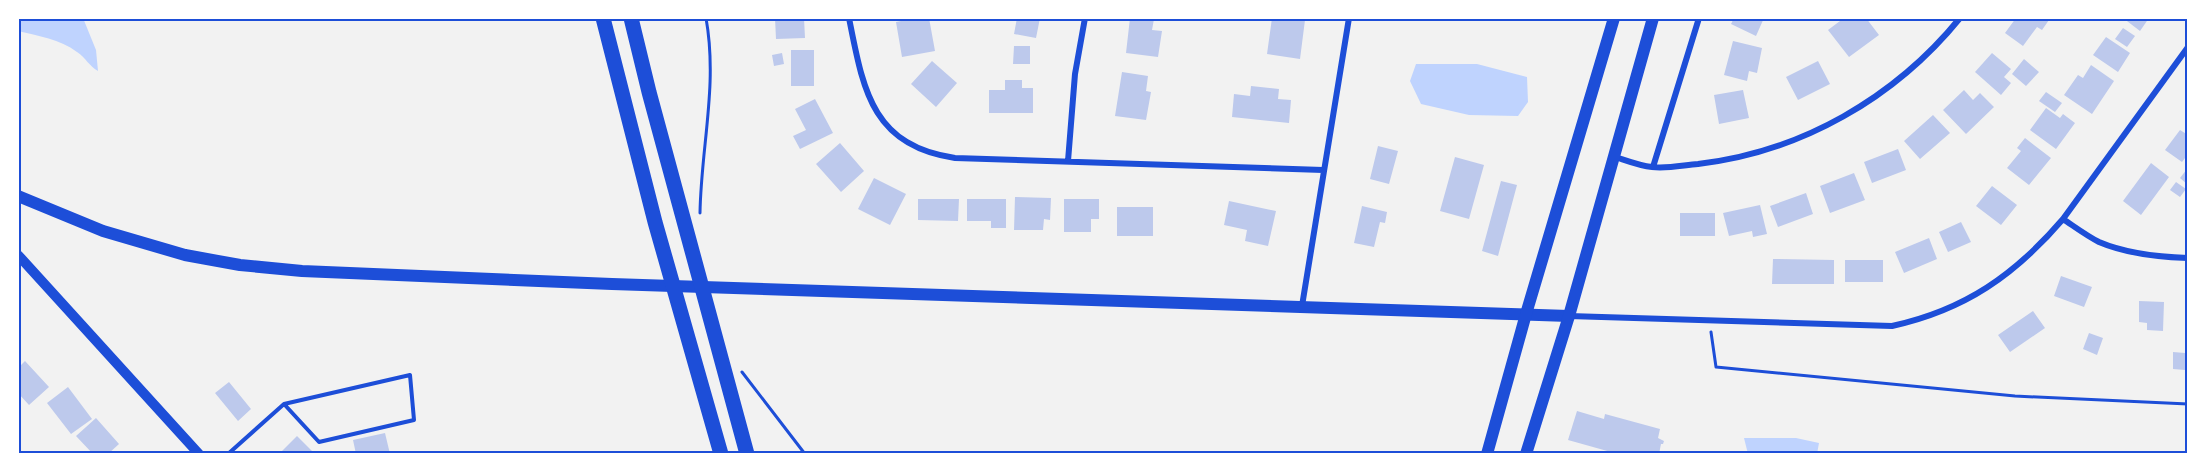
<svg xmlns="http://www.w3.org/2000/svg" width="2206" height="472" font-family="'Titillium Web',sans-serif">
  <style>
    .water { fill: #bfd3fe }
    .building { fill: #bdc9ec }
    .lines { fill: none; stroke-linecap: round; stroke-linejoin: round }
    .path { stroke: #1d4ed8; stroke-width: 3 }
    .service { stroke: #1d4ed8; stroke-width: 4 }
    .minor { stroke: #1d4ed8; stroke-width: 6 }
    .tertiary { stroke: #1d4ed8; stroke-width: 10 }
    .secondary { stroke: #1d4ed8; stroke-width: 12 }
    .primary { stroke: #1d4ed8; stroke-width: 12 }
    .motorway { stroke: #1d4ed8; stroke-width: 15 }
    .neatline { fill: none; stroke: #1d4ed8; stroke-width: 2 }
  </style>
  <rect width="100%" height="100%" fill="#f2f2f2"/>
  <path class="water" d="M 18,18 L 83,18 L 96,50 L 98,71 C 89,66 86,58 77,52 C 60,39 38,36 18,31 Z
    M 1416,64 L 1477,64 L 1527,77 L 1528,102 L 1518,116 L 1469,115 L 1421,104 L 1410,81 Z
    M 1744,438 L 1796,438 L 1819,443 L 1817,454 L 1748,454 Z"/>
  <path class="building" d="M 775,18 L 804,18 L 805,38 L 776,39 Z
    M 916,18 L 929,18 L 935,51 L 902,57 L 896,22 Z
    M 1017,18 L 1040,18 L 1036,38 L 1014,34 Z
    M 1130,18 L 1154,19 L 1152,30 L 1162,31 L 1158,57 L 1126,53 Z
    M 1272,18 L 1305,20 L 1300,59 L 1267,54 Z
    M 1734,18 L 1764,18 L 1756,36 L 1731,24 Z
    M 1844,18 L 1866,18 L 1879,35 L 1849,57 L 1828,30 Z
    M 2016,18 L 2047,18 L 2049,20 L 2042,30 L 2037,27 L 2023,46 L 2005,33 Z
    M 2123,18 L 2149,18 L 2140,31 Z
    M 2123,28 L 2135,36 L 2127,47 L 2115,39 Z
    M 2106,37 L 2130,53 L 2118,72 L 2093,55 Z
    M 1733,41 L 1762,48 L 1757,73 L 1749,71 L 1747,81 L 1724,75 Z
    M 1014,46 L 1030,46 L 1030,64 L 1013,64 Z
    M 791,50 L 814,50 L 814,86 L 791,86 Z
    M 782,53 L 784,64 L 774,66 L 772,55 Z
    M 1992,53 L 2011,69 L 2004,77 L 2011,83 L 2001,95 L 1975,72 Z
    M 2024,59 L 2039,72 L 2026,86 L 2012,74 Z
    M 932,61 L 957,83 L 936,107 L 911,84 Z
    M 1818,61 L 1830,84 L 1798,100 L 1786,77 Z
    M 2091,65 L 2114,81 L 2092,114 L 2064,95 L 2078,75 L 2083,78 Z
    M 1122,72 L 1148,76 L 1146,91 L 1151,92 L 1146,120 L 1115,116 Z
    M 1005,80 L 1022,80 L 1022,88 L 1033,88 L 1033,113 L 989,113 L 989,90 L 1005,90 Z
    M 1251,86 L 1279,89 L 1278,99 L 1291,100 L 1289,123 L 1232,117 L 1234,94 L 1250,96 Z
    M 1743,90 L 1749,118 L 1719,124 L 1714,95 Z
    M 1964,90 L 1973,100 L 1980,93 L 1994,107 L 1966,134 L 1943,110 Z
    M 2046,92 L 2062,103 L 2055,112 L 2039,101 Z
    M 815,99 L 833,133 L 800,149 L 793,136 L 806,130 L 795,109 Z
    M 2046,108 L 2060,118 L 2063,114 L 2075,123 L 2056,149 L 2030,130 Z
    M 1933,115 L 1950,133 L 1920,159 L 1904,141 Z
    M 2180,130 L 2188,135 L 2188,154 L 2182,162 L 2165,150 Z
    M 2025,138 L 2051,158 L 2029,185 L 2007,168 L 2021,151 L 2017,148 Z
    M 840,143 L 864,171 L 841,192 L 816,164 Z
    M 1378,146 L 1398,151 L 1389,184 L 1370,179 Z
    M 1898,149 L 1906,170 L 1872,183 L 1864,162 Z
    M 1455,157 L 1484,165 L 1469,219 L 1440,211 Z
    M 2151,163 L 2169,177 L 2141,215 L 2123,201 Z
    M 2187,169 L 2188,170 L 2188,185 L 2180,178 Z
    M 1854,173 L 1865,200 L 1830,213 L 1820,186 Z
    M 874,178 L 906,194 L 890,225 L 858,209 Z
    M 1501,181 L 1517,185 L 1498,256 L 1482,251 Z
    M 2176,182 L 2186,189 L 2180,197 L 2170,190 Z
    M 1992,186 L 2017,205 L 2001,225 L 1976,206 Z
    M 1806,193 L 1813,214 L 1778,227 L 1770,206 Z
    M 1015,197 L 1051,198 L 1050,220 L 1044,219 L 1043,230 L 1014,230 Z
    M 918,199 L 959,199 L 958,221 L 918,220 Z
    M 967,199 L 1006,199 L 1006,228 L 991,228 L 991,221 L 967,221 Z
    M 1064,199 L 1099,199 L 1099,219 L 1091,219 L 1091,232 L 1064,232 Z
    M 1229,201 L 1276,211 L 1268,246 L 1245,241 L 1247,230 L 1224,225 Z
    M 1760,205 L 1767,234 L 1753,237 L 1752,231 L 1729,236 L 1723,213 Z
    M 1362,206 L 1387,212 L 1385,223 L 1380,222 L 1374,247 L 1354,243 Z
    M 1117,207 L 1153,207 L 1153,236 L 1117,236 Z
    M 1680,213 L 1715,213 L 1715,236 L 1680,236 Z
    M 1961,222 L 1971,242 L 1948,252 L 1939,232 Z
    M 1929,238 L 1937,259 L 1904,273 L 1895,252 Z
    M 1773,259 L 1834,260 L 1834,284 L 1772,284 Z
    M 1845,260 L 1883,260 L 1883,282 L 1845,282 Z
    M 2061,276 L 2092,287 L 2084,307 L 2054,296 Z
    M 2139,301 L 2164,302 L 2163,331 L 2147,330 L 2147,323 L 2139,322 Z
    M 2033,311 L 2045,328 L 2010,352 L 1998,335 Z
    M 2089,333 L 2103,338 L 2097,355 L 2083,349 Z
    M 2173,352 L 2185,353 L 2185,370 L 2173,369 Z
    M 25,361 L 49,387 L 29,405 L 18,393 L 18,368 Z
    M 229,382 L 251,409 L 238,421 L 215,393 Z
    M 68,387 L 92,419 L 71,434 L 47,403 Z
    M 1577,411 L 1604,419 L 1605,414 L 1660,429 L 1658,438 L 1664,441 L 1663,444 L 1661,444 L 1659,454 L 1618,454 L 1568,440 Z
    M 96,418 L 119,444 L 108,454 L 93,454 L 76,436 Z
    M 385,433 L 390,454 L 356,454 L 353,440 Z
    M 297,436 L 315,454 L 279,454 Z"/>
  <g class="lines">
    <path class="path" d="M 700,213 C 701,147 718,85 706,18
      M 1711,332 L 1716,367 L 2015,396 L 2188,404
      M 742,372 L 805,454"/>
    <path class="service" d="M 228,454 L 284,404 L 410,375 L 414,420 L 319,442 L 284,404"/>
    <path class="minor" d="M 849,18 C 863,88 871,146 955,158 L 1323,170
      M 1612,156 C 1625,160 1639,166 1652,167 C 1667,169 1684,165 1698,164 C 1801,152 1895,98 1960,18
      M 1068,161 L 1075,74 L 1085,18
      M 1653,167 L 1699,18
      M 2063,219 C 2075,227 2087,236 2099,242 C 2127,254 2158,257 2188,258
      M 1302,306 L 1349,18
      M 1569,316 L 1892,326 C 1965,310 2015,275 2063,219 L 2188,47"/>
    <path class="tertiary" d="M 18,255 L 199,454"/>
    <path class="secondary" d="M 18,196 L 103,231 L 185,255 L 240,265 L 302,271 L 612,284 L 1569,316"/>
    <path class="primary" d="M 1487,454 L 1526,314 L 1614,18
      M 1526,454 L 1569,316 L 1653,18"/>
    <path class="motorway" d="M 603,18 L 655,222 L 721,454
      M 631,18 L 649,92 L 747,454"/>
  </g>
  <rect width="2206" height="472" fill="none" stroke="#ffffff" stroke-width="39"/>
  <rect x="20" y="20" width="2166" height="432" class="neatline"/>
</svg>
